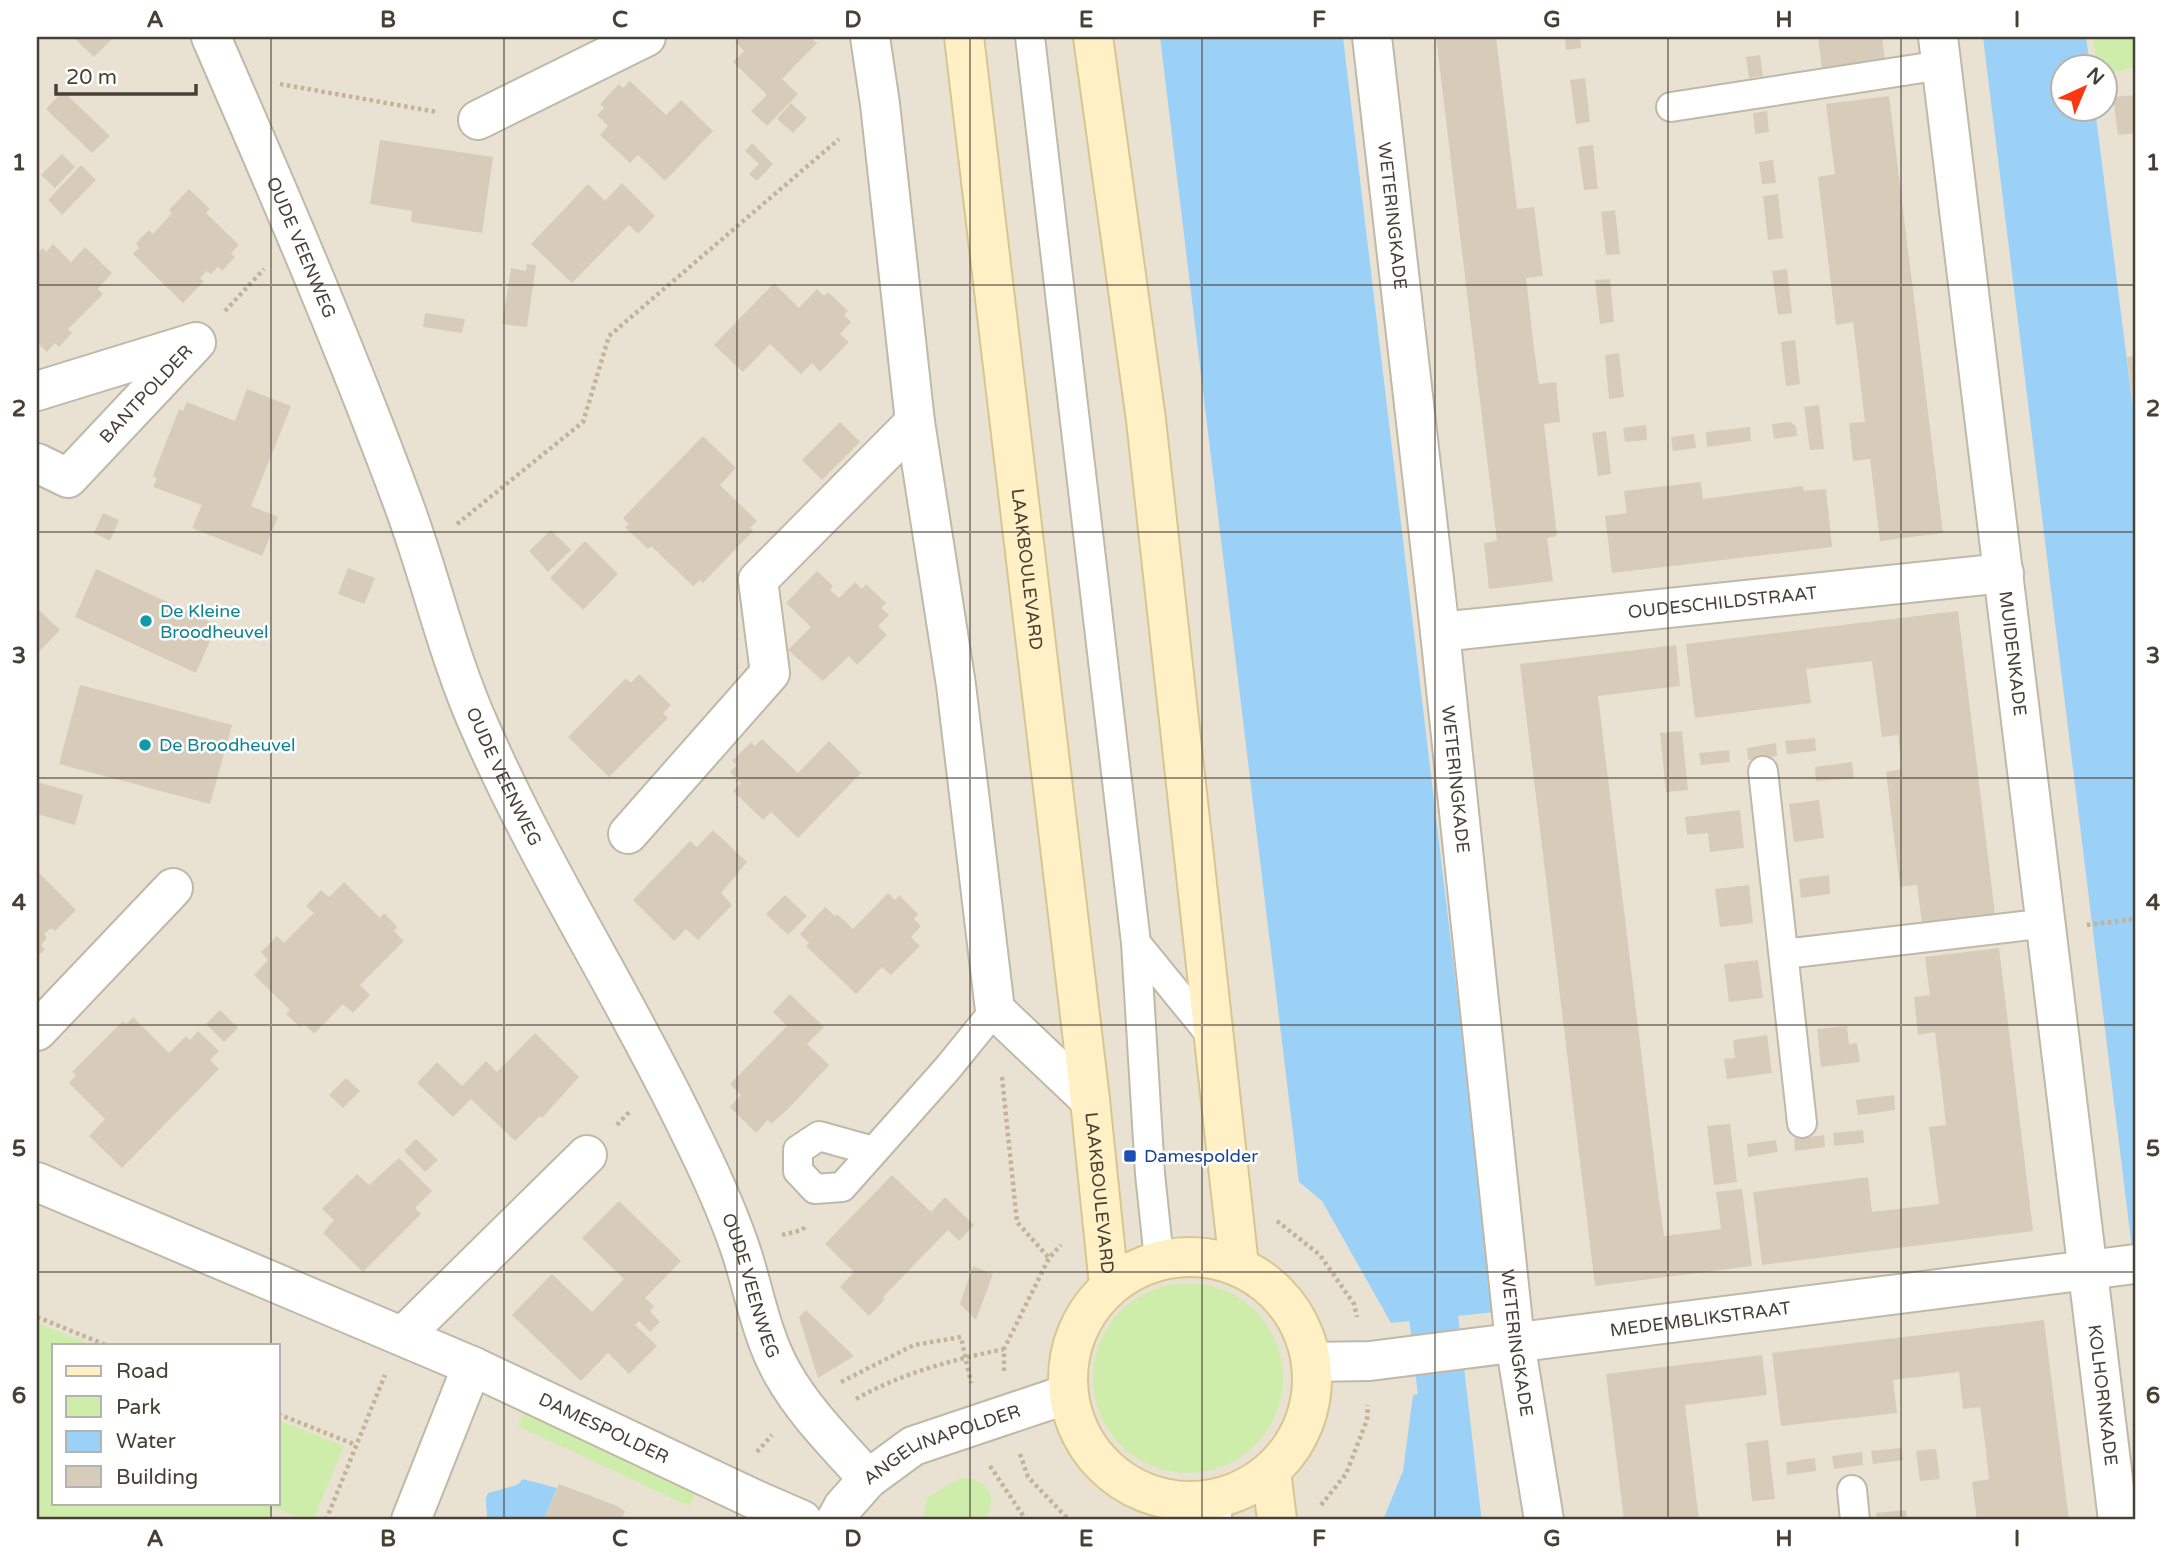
<svg xmlns="http://www.w3.org/2000/svg" width="2172" height="1557" font-family="'Varela Round',sans-serif">
  <style>
    .residential { fill: #e9e2d3; fill-rule: evenodd }
    .green { fill: #ceedaa }
    .water { fill: #9cd1f7 }
    .lines { fill: none; stroke-linecap: round; stroke-linejoin: round }
    .canal { stroke: #9cd1f7; stroke-width: 49 }
    .building { fill: #d7ccba }
    .lane-casing { stroke: #c1b8a7; stroke-width: 32 }
    .street-casing { stroke: #c1b8a7; stroke-width: 42 }
    .secondary-casing { stroke: #d8c690; stroke-width: 42 }
    .path { stroke: #c4b497; stroke-width: 4.5; stroke-dasharray: 3.5 3.5; stroke-linecap: butt }
    .lane { stroke: #fff; stroke-width: 28 }
    .street { stroke: #fff; stroke-width: 38 }
    .secondary { stroke: #fff1c5; stroke-width: 38 }
    .grid { fill: none; stroke: #484034; stroke-width: 2; stroke-opacity: 0.55 }
    .culture-dot { fill: #0f9aa8; stroke: #fff; stroke-width: 2.5 }
    .transit-dot { fill: #1a4fb4; stroke: #fff; stroke-width: 2.5 }
    .labels { text-anchor: middle; dominant-baseline: central; stroke-width: 5; stroke-linejoin: round; paint-order: stroke }
    .street-label { font-size: 18px; fill: #484034; stroke: #fff }
    .culture-label { font-size: 18px; fill: #0d838f; stroke: #fff; text-anchor: start }
    .transit-label { font-size: 18px; fill: #164399; stroke: #fff; text-anchor: start }
    .neatline { fill: none; stroke: #484034; stroke-width: 2.5 }
    .grid-label { font-size: 23px; text-anchor: middle; font-weight: bold; fill: #484034 }
  </style>
  <rect width="100%" height="100%" fill="#f4f0e5"/>
  <path class="residential" d="M 37,37 L 2135,37 L 2135,1520 L 37,1520 ZM 2064,66 L 2106,66 L 2106,108 L 2064,108 ZM 54,1345 L 278,1345 L 278,1503 L 54,1503 Z"/>
  <path class="green" d="M 2093,37 L 2135,37 L 2135,67 L 2106,75 L 2106,66 L 2097,66 Z
    M1093 1378a95 95 0 1 1 190 0a95 95 0 1 1-190 0Z
    M 37,1323 L 92,1345 L 54,1345 L 54,1503 L 278,1503 L 278,1420 L 344,1446 L 313,1520 L 305,1520 L 273,1507 L 267,1520 L 37,1520 Z
    M 524,1412 L 695,1493 L 689,1506 L 518,1426 Z
    M 960,1478 C 986,1477 1003,1499 982,1520 L 927,1520 L 924,1514 L 927,1498 Z"/>
  <path class="water" d="M 1160,37 L 1343,37 L 1495,1312 L 1391,1323 L 1322,1201 L 1299,1182 Z
    M 1983,37 L 2086,37 L 2090,66 L 2064,66 L 2064,108 L 2095,109 L 2135,423 L 2135,1273 Z
    M 1463,1385 L 1479,1520 L 1383,1520 L 1403,1471 L 1413,1395 Z
    M 523,1479 L 557,1488 L 544,1520 L 486,1520 C 489,1511 483,1502 488,1493 L 517,1485 Z"/>
  <g class="lines">
    <path class="canal" d="M 1426,1251 L 1457,1520"/>
  </g>
  <path class="building" d="M 73,37 L 114,37 L 94,57 Z
    M 740,37 L 810,37 L 817,43 L 782,79 L 798,94 L 767,126 L 751,111 L 767,95 L 733,62 L 744,51 L 735,42 Z
    M 1436,37 L 1496,37 L 1517,209 L 1534,207 L 1543,276 L 1526,278 L 1534,348 L 1539,384 L 1556,382 L 1560,422 L 1544,424 L 1557,536 L 1547,538 L 1553,581 L 1489,589 L 1484,543 L 1497,541 Z
    M 1565,37 L 1580,37 L 1581,48 L 1566,50 Z
    M 1818,37 L 1882,37 L 1885,61 L 1822,69 Z
    M 1760,55 L 1763,76 L 1749,78 L 1746,57 Z
    M 1585,78 L 1590,122 L 1576,124 L 1570,80 Z
    M 630,81 L 666,115 L 681,100 L 713,131 L 665,181 L 638,155 L 630,163 L 600,135 L 608,126 L 597,115 L 604,108 L 600,104 L 619,84 L 623,88 Z
    M 63,91 L 110,136 L 92,153 L 46,109 Z
    M 2135,95 L 2135,133 L 2118,135 L 2113,97 Z
    M 1889,96 L 1943,533 L 1880,541 L 1870,459 L 1853,461 L 1849,423 L 1865,422 L 1857,355 L 1853,322 L 1836,325 L 1818,177 L 1835,174 L 1826,104 Z
    M 791,103 L 807,118 L 793,133 L 777,119 Z
    M 1767,111 L 1769,132 L 1755,134 L 1753,113 Z
    M 380,140 L 493,157 L 482,233 L 411,222 L 412,211 L 370,204 Z
    M 752,143 L 773,164 L 757,181 L 749,174 L 759,164 L 745,151 Z
    M 1593,145 L 1598,189 L 1584,190 L 1578,147 Z
    M 62,154 L 75,167 L 55,188 L 41,175 Z
    M 1773,160 L 1776,183 L 1762,184 L 1759,162 Z
    M 81,165 L 96,180 L 62,215 L 48,200 Z
    M 622,183 L 655,216 L 638,234 L 629,225 L 572,283 L 531,244 L 588,184 L 605,201 Z
    M 189,189 L 210,209 L 206,213 L 239,245 L 231,253 L 235,257 L 222,271 L 218,267 L 211,274 L 207,271 L 200,278 L 204,281 L 183,303 L 133,254 L 139,248 L 136,243 L 149,230 L 153,234 L 172,213 L 169,210 Z
    M 1778,194 L 1783,238 L 1768,240 L 1763,196 Z
    M 1615,210 L 1620,254 L 1606,255 L 1601,212 Z
    M 53,244 L 71,262 L 85,247 L 112,273 L 98,289 L 103,294 L 68,329 L 72,333 L 59,347 L 55,343 L 47,352 L 37,342 L 37,254 L 43,248 L 46,252 Z
    M 527,264 L 536,265 L 527,327 L 502,324 L 511,268 L 526,271 Z
    M 1787,269 L 1792,313 L 1778,315 L 1772,271 Z
    M 1610,279 L 1614,322 L 1600,324 L 1595,280 Z
    M 774,283 L 799,308 L 817,289 L 824,296 L 828,292 L 848,311 L 844,315 L 851,322 L 840,334 L 849,342 L 820,372 L 812,363 L 801,374 L 770,344 L 743,372 L 714,345 Z
    M 425,313 L 465,319 L 462,333 L 423,327 Z
    M 1795,340 L 1800,384 L 1786,386 L 1781,342 Z
    M 1619,353 L 1624,397 L 1609,399 L 1605,355 Z
    M 2135,356 L 2135,410 L 2134,410 L 2127,357 Z
    M 247,389 L 291,406 L 251,506 L 278,517 L 262,556 L 192,528 L 202,505 L 153,487 L 157,478 L 153,476 L 179,409 L 183,411 L 187,402 L 235,421 Z
    M 1819,405 L 1824,449 L 1810,450 L 1804,407 Z
    M 840,422 L 860,442 L 822,480 L 802,460 Z
    M 1790,422 L 1796,426 L 1797,436 L 1774,439 L 1772,424 Z
    M 1646,425 L 1647,440 L 1625,442 L 1623,428 Z
    M 1750,427 L 1751,441 L 1707,447 L 1706,432 Z
    M 1606,431 L 1611,474 L 1598,476 L 1592,433 Z
    M 1694,434 L 1696,448 L 1673,451 L 1671,437 Z
    M 703,436 L 736,468 L 720,485 L 757,521 L 750,528 L 753,531 L 703,583 L 700,580 L 693,586 L 651,546 L 648,549 L 625,527 L 629,524 L 623,518 Z
    M 1701,482 L 1703,499 L 1803,486 L 1804,491 L 1826,489 L 1832,547 L 1612,573 L 1605,516 L 1627,513 L 1624,491 Z
    M 103,513 L 119,520 L 110,541 L 94,533 Z
    M 551,530 L 571,550 L 548,572 L 529,551 Z
    M 585,541 L 618,574 L 583,610 L 550,578 Z
    M 348,568 L 375,578 L 364,604 L 338,594 Z
    M 96,569 L 217,625 L 196,673 L 75,617 Z
    M 817,571 L 833,586 L 830,590 L 839,598 L 855,582 L 862,589 L 866,584 L 886,603 L 881,608 L 889,615 L 878,626 L 887,635 L 857,665 L 849,656 L 823,681 L 788,650 L 811,627 L 786,603 Z
    M 37,608 L 60,630 L 37,654 Z
    M 1958,611 L 1995,914 L 1922,923 L 1917,885 L 1900,887 L 1886,772 L 1902,769 L 1898,735 L 1882,737 L 1872,661 L 1806,669 L 1811,703 L 1695,718 L 1686,644 Z
    M 1676,645 L 1680,686 L 1598,696 L 1659,1200 L 1664,1236 L 1721,1229 L 1716,1192 L 1742,1189 L 1752,1266 L 1595,1286 L 1520,664 Z
    M 639,674 L 671,705 L 663,713 L 668,718 L 609,777 L 568,737 L 626,678 L 631,683 Z
    M 80,685 L 232,725 L 210,804 L 59,764 Z
    M 1682,731 L 1688,790 L 1666,792 L 1660,733 Z
    M 1815,738 L 1816,751 L 1787,754 L 1785,741 Z
    M 762,739 L 798,773 L 829,741 L 861,773 L 798,838 L 771,812 L 763,820 L 733,791 L 741,783 L 730,772 L 737,765 L 732,761 L 751,742 L 755,746 Z
    M 1776,743 L 1777,756 L 1748,760 L 1747,748 Z
    M 1729,750 L 1730,762 L 1701,765 L 1699,753 Z
    M 1852,762 L 1854,778 L 1816,781 L 1815,767 Z
    M 37,782 L 83,795 L 75,825 L 37,814 Z
    M 1819,800 L 1824,838 L 1794,842 L 1789,804 Z
    M 1740,810 L 1744,848 L 1710,852 L 1708,833 L 1687,835 L 1685,817 Z
    M 713,830 L 747,862 L 721,893 L 732,905 L 698,940 L 686,929 L 674,941 L 633,900 L 690,841 L 697,847 Z
    M 37,871 L 76,910 L 55,931 L 51,928 L 44,934 L 47,938 L 41,945 L 45,949 L 37,957 Z
    M 1829,875 L 1830,894 L 1801,898 L 1799,879 Z
    M 344,882 L 380,918 L 384,913 L 397,927 L 394,931 L 404,941 L 360,985 L 370,995 L 353,1013 L 343,1004 L 314,1034 L 304,1023 L 300,1027 L 286,1014 L 290,1010 L 254,975 L 268,960 L 261,952 L 277,936 L 284,943 L 314,913 L 306,906 L 321,890 L 329,897 Z
    M 1749,885 L 1753,923 L 1720,927 L 1715,889 Z
    M 888,893 L 895,900 L 899,895 L 918,914 L 914,919 L 921,926 L 911,937 L 920,946 L 891,975 L 882,967 L 856,994 L 806,946 L 809,943 L 800,934 L 825,907 L 835,916 L 837,914 L 853,929 Z
    M 785,895 L 807,916 L 788,935 L 766,914 Z
    M 1999,948 L 2033,1231 L 1762,1265 L 1753,1192 L 1868,1177 L 1872,1212 L 1939,1204 L 1929,1127 L 1946,1125 L 1942,1089 L 1935,1032 L 1918,1035 L 1914,997 L 1930,995 L 1925,957 Z
    M 1758,960 L 1763,998 L 1729,1002 L 1724,964 Z
    M 790,994 L 824,1027 L 807,1044 L 829,1065 L 790,1107 L 771,1124 L 768,1120 L 756,1133 L 730,1107 L 741,1095 L 730,1084 L 787,1026 L 773,1012 Z
    M 220,1010 L 238,1028 L 224,1042 L 206,1024 Z
    M 133,1017 L 169,1053 L 186,1036 L 190,1040 L 198,1031 L 219,1051 L 210,1060 L 219,1069 L 122,1168 L 89,1136 L 105,1119 L 69,1083 L 76,1075 L 72,1072 L 123,1021 L 126,1024 Z
    M 1847,1026 L 1849,1044 L 1857,1043 L 1860,1062 L 1821,1067 L 1817,1029 Z
    M 535,1033 L 579,1077 L 542,1118 L 540,1116 L 515,1141 L 471,1099 L 453,1117 L 417,1083 L 437,1062 L 462,1086 L 486,1061 L 497,1072 Z
    M 1767,1035 L 1772,1073 L 1727,1079 L 1724,1059 L 1735,1058 L 1733,1040 Z
    M 346,1078 L 360,1091 L 343,1108 L 329,1095 Z
    M 1894,1095 L 1895,1110 L 1858,1115 L 1856,1100 Z
    M 1730,1124 L 1737,1182 L 1714,1185 L 1707,1126 Z
    M 1863,1130 L 1864,1143 L 1834,1146 L 1833,1133 Z
    M 1824,1135 L 1825,1147 L 1795,1151 L 1794,1139 Z
    M 416,1139 L 438,1160 L 425,1172 L 404,1151 Z
    M 1776,1140 L 1778,1152 L 1748,1157 L 1747,1144 Z
    M 399,1158 L 432,1191 L 415,1208 L 421,1214 L 363,1272 L 323,1233 L 334,1220 L 322,1209 L 357,1174 L 369,1185 Z
    M 892,1175 L 931,1212 L 945,1197 L 974,1225 L 959,1241 L 948,1230 L 883,1297 L 885,1299 L 869,1316 L 840,1287 L 854,1272 L 825,1244 Z
    M 619,1201 L 681,1261 L 645,1298 L 654,1306 L 650,1311 L 660,1322 L 650,1332 L 639,1321 L 635,1325 L 657,1346 L 629,1374 L 608,1353 L 581,1381 L 512,1315 L 552,1274 L 592,1312 L 624,1279 L 582,1238 Z
    M 973,1266 L 993,1274 L 976,1320 L 960,1304 Z
    M 806,1310 L 854,1356 L 818,1378 L 799,1317 Z
    M 2044,1320 L 2069,1520 L 1977,1520 L 1972,1482 L 1989,1479 L 1985,1443 L 1980,1407 L 1963,1409 L 1959,1372 L 1893,1380 L 1897,1413 L 1781,1426 L 1772,1353 Z
    M 1762,1355 L 1767,1395 L 1685,1405 L 1699,1520 L 1624,1520 L 1606,1374 Z
    M 1768,1440 L 1775,1499 L 1752,1501 L 1746,1443 Z
    M 1901,1448 L 1903,1460 L 1873,1464 L 1871,1451 Z
    M 1936,1449 L 1940,1479 L 1920,1481 L 1916,1451 Z
    M 1862,1452 L 1863,1465 L 1834,1469 L 1832,1456 Z
    M 1815,1458 L 1816,1471 L 1787,1475 L 1786,1462 Z
    M 559,1484 L 615,1505 L 625,1511 L 621,1520 L 544,1520 Z
    M 1906,1510 L 1907,1520 L 1877,1520 L 1876,1513 Z"/>
  <g class="lines">
    <g class="lane-casing">
      <path id="lane" d="M 1030,37 L 1136,943 L 1150,1174 L 1159,1259
        M 1671,107 L 1942,65
        M 1763,771 L 1802,1123
        M 1136,943 L 1215,1040
        M 1784,954 L 2047,923
        M 873,1151 L 819,1136 L 798,1150 L 798,1171 L 815,1189 L 842,1187 L 947,1069 L 995,1010
        M 1852,1490 L 1855,1520
        M 1217,1499 L 1217,1520"/>
    </g>
    <g class="street-casing">
      <g id="street">
        <path id="s1" d="M 211,37 C 278,191 345,346 403,503 C 431,578 448,657 481,730 C 541,867 623,993 688,1128 C 707,1166 725,1205 739,1245 C 754,1288 760,1334 783,1374 C 805,1413 839,1446 868,1479"/>
        <path d="M 870,37 L 880,104 L 915,422 L 956,685 L 995,1010 L 1090,1100"/>
        <path id="s2" d="M 1372,37 L 1440,632 L 1515,1342 L 1544,1520"/>
        <path id="s3" d="M 1938,37 L 2118,1520"/>
        <path d="M 478,120 L 646,37"/>
        <path d="M 37,391 L 196,342 L 68,478 L 37,463"/>
        <path id="s4" d="M 1440,632 L 2004,573"/>
        <path d="M 628,834 L 770,673 L 758,580 L 915,422"/>
        <path d="M 37,1031 L 173,888"/>
        <path id="s5" d="M 37,1182 L 472,1366 L 756,1500 L 802,1520"/>
        <path d="M 403,1336 L 587,1155"/>
        <path id="s6" d="M 1311,1362 L 1370,1361 L 2135,1264"/>
        <path d="M 411,1520 L 472,1366"/>
        <path id="s7" d="M 836,1520 L 843,1507 L 868,1479 L 913,1446 L 1068,1394"/>
      </g>
    </g>
    <g class="secondary-casing">
      <g id="secondary">
        <path id="s8" d="M 964,37 L 1090,1100 L 1109,1285"/>
        <path d="M 1093,37 L 1146,420 L 1239,1266"/>
        <circle cx="1190" cy="1379" r="122"/>
        <path d="M 1271,1471 L 1277,1520"/>
      </g>
    </g>
    <path class="path" d="M 280,84 L 437,112
      M 225,311 L 264,269
      M 457,524 L 583,422 L 609,336 L 839,139
      M 2087,925 L 2135,919
      M 1002,1077 L 1017,1222 L 1049,1258
      M 617,1125 L 630,1111
      M 1277,1221 L 1320,1255 L 1354,1304 L 1357,1317
      M 782,1235 L 802,1230 L 806,1226
      M 37,1317 L 106,1345
      M 1004,1371 L 1004,1349 L 1049,1258 L 1061,1245
      M 841,1382 L 914,1345 L 961,1337 L 971,1383
      M 856,1399 C 902,1373 952,1360 1004,1349
      M 278,1414 L 356,1445
      M 757,1452 L 772,1435
      M 1020,1454 L 1028,1477 L 1069,1520
      M 990,1466 L 1026,1520
      M 1321,1505 L 1346,1474 L 1367,1420 L 1368,1405
      M 326,1520 L 385,1375"/>
    <use href="#lane" class="lane"/>
    <use href="#street" class="street"/>
    <use href="#secondary" class="secondary"/>
  </g>
  <path class="grid" d="M 271,37 L 271,1345M 504,37 L 504,1520M 737,37 L 737,1520M 970,37 L 970,1520M 1202,37 L 1202,1520M 1435,37 L 1435,1520M 1668,37 L 1668,1520M 1901,37 L 1901,1520M 37,285 L 2135,285M 37,532 L 2135,532M 37,778 L 2135,778M 37,1025 L 2135,1025M 37,1272 L 2135,1272M 271,1503 L 271,1520"/>
  <g class="culture-dot">
    <circle cx="146" cy="621" r="7"/>
    <circle cx="145" cy="745" r="7"/>
  </g>
  <rect class="transit-dot" x="1123" y="1149" width="14" height="14" rx="3.5"/>
  <g class="labels">
    <g class="street-label">
      <text stroke="none"><textPath href="#s2" startOffset="180">WETERINGKADE</textPath></text>
      <text stroke="none"><textPath href="#s1" startOffset="229">OUDE VEENWEG</textPath></text>
      <text transform="translate(146 394) rotate(-47)">BANTPOLDER</text>
      <text stroke="none"><textPath href="#s8" startOffset="536">LAAKBOULEVARD</textPath></text>
      <text stroke="none"><textPath href="#s4" startOffset="284">OUDESCHILDSTRAAT</textPath></text>
      <text stroke="none"><textPath href="#s3" startOffset="621">MUIDENKADE</textPath></text>
      <text stroke="none"><textPath href="#s1" startOffset="796">OUDE VEENWEG</textPath></text>
      <text stroke="none"><textPath href="#s2" startOffset="747">WETERINGKADE</textPath></text>
      <text stroke="none"><textPath href="#s8" startOffset="1164">LAAKBOULEVARD</textPath></text>
      <text stroke="none"><textPath href="#s1" startOffset="1363">OUDE VEENWEG</textPath></text>
      <text stroke="none"><textPath href="#s6" startOffset="392">MEDEMBLIKSTRAAT</textPath></text>
      <text stroke="none"><textPath href="#s2" startOffset="1314">WETERINGKADE</textPath></text>
      <text stroke="none"><textPath href="#s3" startOffset="1368">KOLHORNKADE</textPath></text>
      <text stroke="none"><textPath href="#s5" startOffset="618">DAMESPOLDER</textPath></text>
      <text stroke="none"><textPath href="#s7" startOffset="135">ANGELINAPOLDER</textPath></text>
    </g>
    <g class="culture-label">
      <text x="160" y="611">De Kleine<tspan x="160" dy="21">Broodheuvel</tspan></text>
      <text x="159" y="745">De Broodheuvel</text>
    </g>
    <g class="transit-label">
      <text x="1144" y="1156">Damespolder</text>
    </g>
  </g>
  <rect width="2172" height="1557" fill="none" stroke="#ffffff" stroke-width="77"/>
  <rect x="52" y="1344" width="228" height="161" fill="#ffffff" stroke="#b6b3ae" stroke-width="2"/>
  <rect x="66" y="1366" width="35" height="10" fill="#fff1c5" stroke="#b6b3ae" stroke-width="2"/>
  <text x="116" y="1378" font-size="21" fill="#484034">Road</text>
  <rect x="66" y="1396" width="35" height="21" fill="#ceedaa" stroke="#b6b3ae" stroke-width="2"/>
  <text x="116" y="1414" font-size="21" fill="#484034">Park</text>
  <rect x="66" y="1431" width="35" height="21" fill="#9cd1f7" stroke="#b6b3ae" stroke-width="2"/>
  <text x="116" y="1448" font-size="21" fill="#484034">Water</text>
  <rect x="66" y="1466" width="35" height="21" fill="#d7ccba" stroke="#b6b3ae" stroke-width="2"/>
  <text x="116" y="1484" font-size="21" fill="#484034">Building</text>
  <g transform="translate(2084 88) rotate(44)"><circle r="33" fill="#ffffff" stroke="#b6b3ae" stroke-width="2"/>
  <path d="M0-5L12 26L0 18L-12 26Z" fill="#ff3612"/>
  <text y="-10" font-size="19" font-weight="bold" text-anchor="middle" fill="#484034">N</text>
  </g>
  <path d="M56 84v10h140v-10" fill="none" stroke="#484034" stroke-width="3.5"/>
  <text x="66" y="84" font-size="21" fill="#484034" stroke="#ffffff" stroke-width="5" paint-order="stroke">20 m</text>
  <rect x="38" y="38" width="2096" height="1480" class="neatline"/>
  <g class="grid-label">
    <text x="155" y="27">A</text>
    <text x="388" y="27">B</text>
    <text x="620" y="27">C</text>
    <text x="853" y="27">D</text>
    <text x="1086" y="27">E</text>
    <text x="1319" y="27">F</text>
    <text x="1552" y="27">G</text>
    <text x="1784" y="27">H</text>
    <text x="2017" y="27">I</text>
    <text x="19" y="170">1</text>
    <text x="2153" y="170">1</text>
    <text x="19" y="416">2</text>
    <text x="2153" y="416">2</text>
    <text x="19" y="663">3</text>
    <text x="2153" y="663">3</text>
    <text x="19" y="910">4</text>
    <text x="2153" y="910">4</text>
    <text x="19" y="1156">5</text>
    <text x="2153" y="1156">5</text>
    <text x="19" y="1403">6</text>
    <text x="2153" y="1403">6</text>
    <text x="155" y="1546">A</text>
    <text x="388" y="1546">B</text>
    <text x="620" y="1546">C</text>
    <text x="853" y="1546">D</text>
    <text x="1086" y="1546">E</text>
    <text x="1319" y="1546">F</text>
    <text x="1552" y="1546">G</text>
    <text x="1784" y="1546">H</text>
    <text x="2017" y="1546">I</text>
  </g>
</svg>
